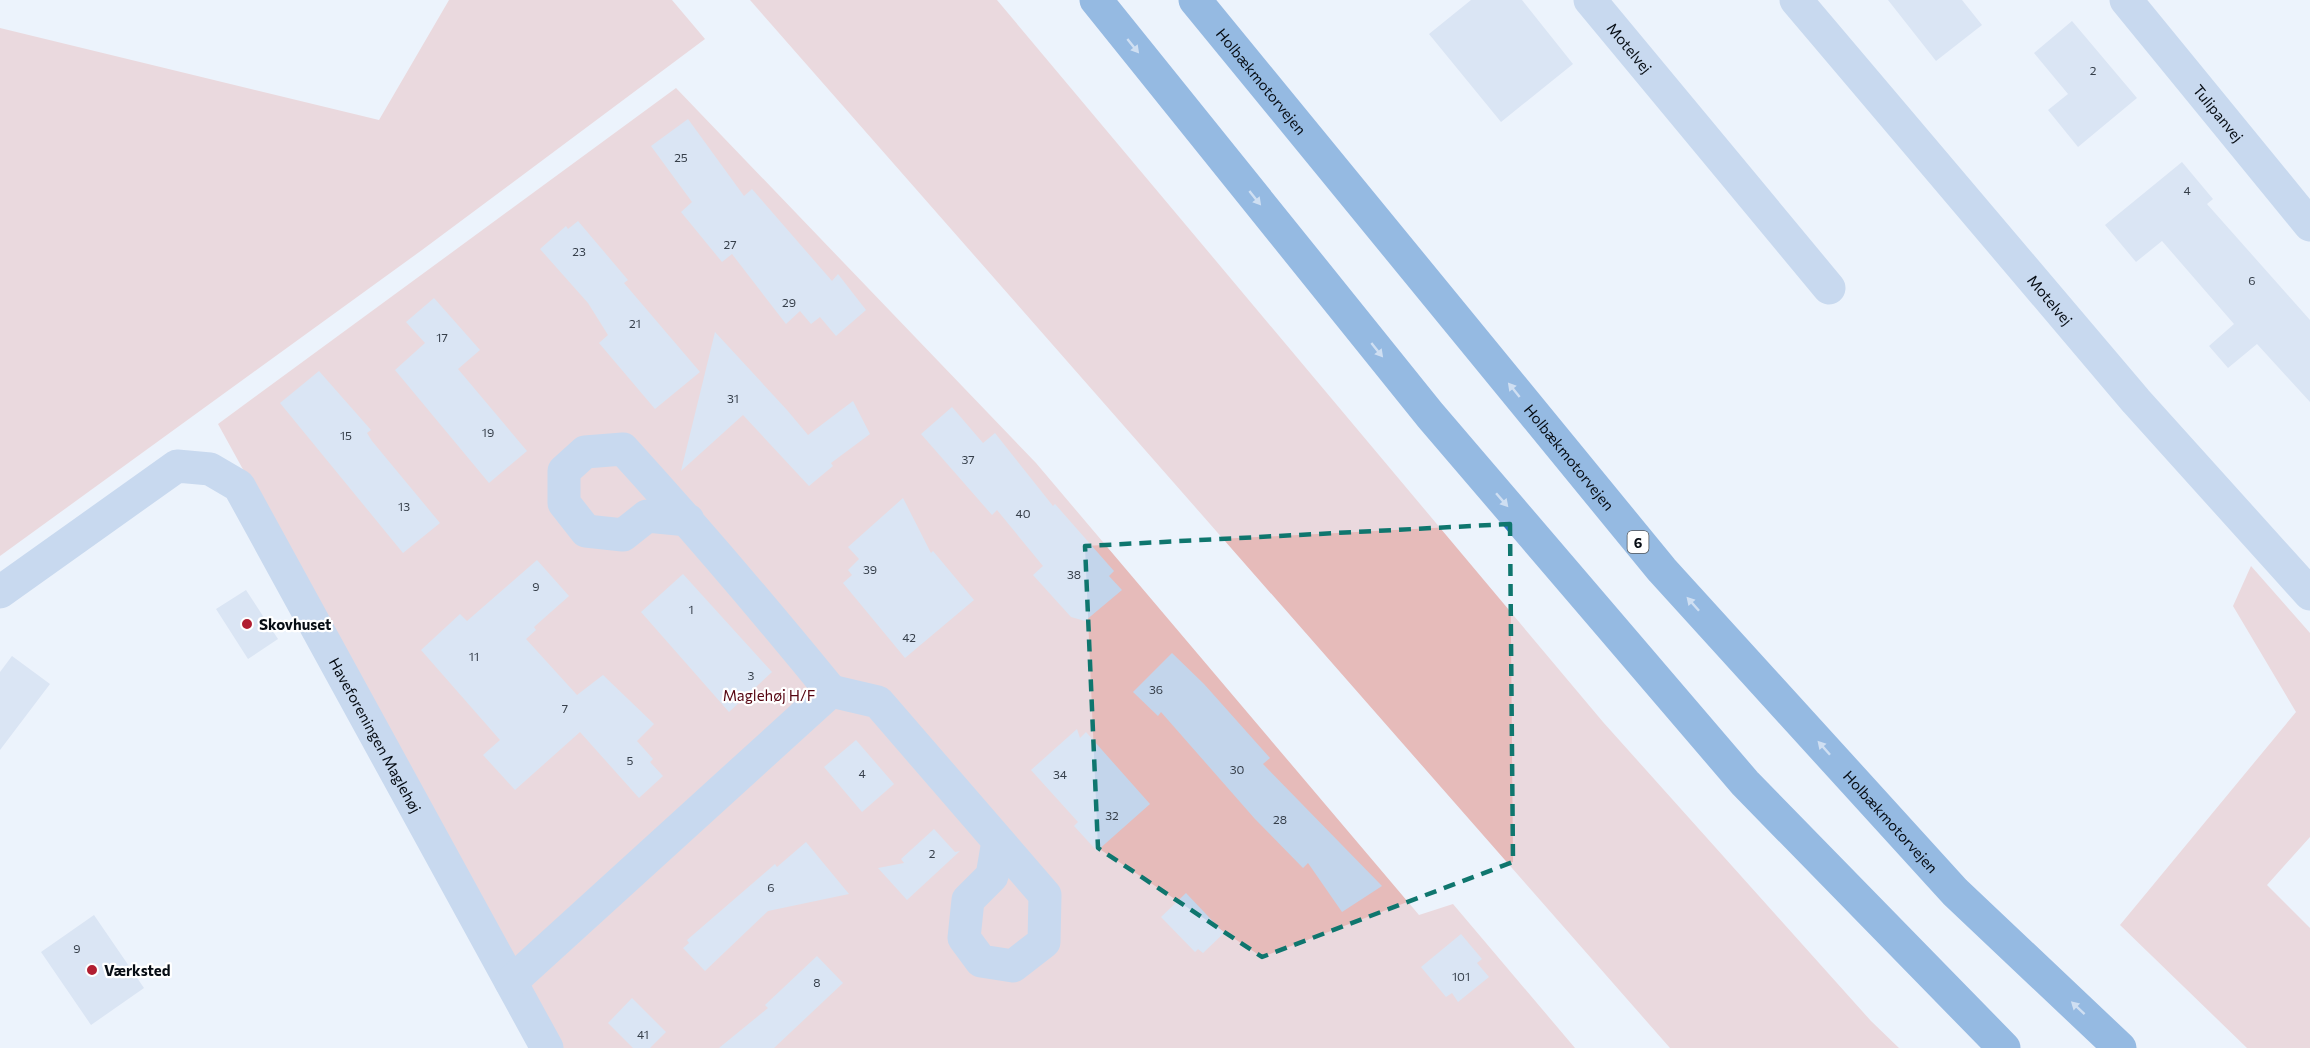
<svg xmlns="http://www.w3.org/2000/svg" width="2310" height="1048" font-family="Commissioner,sans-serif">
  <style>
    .green { fill: #e6bbba }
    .building { fill: #c3d5eb }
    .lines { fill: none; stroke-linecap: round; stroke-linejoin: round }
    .minor { stroke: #9bbbe0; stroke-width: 33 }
    .highway { stroke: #2c75c3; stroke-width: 33 }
    .oneway { fill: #abc8e7 }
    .marked { fill: none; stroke: #0f766e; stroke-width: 4.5; stroke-dasharray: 12 8; stroke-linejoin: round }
    .poi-dot { fill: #b11e31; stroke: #fff; stroke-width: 2 }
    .labels { text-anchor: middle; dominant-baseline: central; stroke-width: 4.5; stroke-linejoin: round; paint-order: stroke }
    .number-label { font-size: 12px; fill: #363f4a }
    .shield { fill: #fff; stroke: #51565a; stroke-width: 1.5 }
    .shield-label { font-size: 14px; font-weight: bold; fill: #070d14 }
    .street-label { font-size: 15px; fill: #070d14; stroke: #fff }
    .poi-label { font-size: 15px; font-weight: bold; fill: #070d14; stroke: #fff; text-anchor: start }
    .park-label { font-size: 15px; fill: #560511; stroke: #fff }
  </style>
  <rect width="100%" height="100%" fill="#ecf3fc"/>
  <path class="green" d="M 449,0 L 672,0 L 705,39 L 422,250 L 0,556 L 0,28 L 379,120 Z
    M 750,0 L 997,0 L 1603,722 L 1871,1021 L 1899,1048 L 1670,1048 Z
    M 676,88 L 1036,463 L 1419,915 L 1453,904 L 1575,1048 L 562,1048 L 218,424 Z
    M 2251,566 L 2310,633 L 2310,837 L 2267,885 L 2310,928 L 2310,1048 L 2247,1048 L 2120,925 L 2296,712 L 2233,606 Z"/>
  <path class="building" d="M 1471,0 L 1522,0 L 1573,64 L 1501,122 L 1429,34 Z
    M 1888,0 L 1962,0 L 1982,25 L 1936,61 Z
    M 2072,21 L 2137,98 L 2078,147 L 2048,110 L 2068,94 L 2034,53 Z
    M 688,119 L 744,196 L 752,189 L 832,281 L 838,274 L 866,310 L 836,336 L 820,317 L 811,324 L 800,311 L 786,324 L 732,254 L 722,262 L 681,212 L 692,202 L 651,146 Z
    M 2182,162 L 2213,199 L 2207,204 L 2310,320 L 2310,402 L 2257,344 L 2228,368 L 2209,346 L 2234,324 L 2162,241 L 2136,262 L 2105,225 Z
    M 578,221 L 628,280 L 624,283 L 700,372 L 655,409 L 599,343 L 608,335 L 588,303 L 540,249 L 566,226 L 568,229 Z
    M 434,298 L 480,350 L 458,369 L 527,451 L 489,483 L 395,370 L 425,343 L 406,322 Z
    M 715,332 L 787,410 L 808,435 L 853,401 L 870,434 L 831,463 L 833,466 L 809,486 L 743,415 L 681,471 Z
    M 319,371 L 371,430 L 367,433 L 372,441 L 440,523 L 403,553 L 280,403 Z
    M 952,407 L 983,443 L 995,433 L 1053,506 L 1055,504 L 1114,571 L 1109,576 L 1122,590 L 1085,621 L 1071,617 L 1033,575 L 1043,566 L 997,510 L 992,515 L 921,434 Z
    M 903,498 L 931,553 L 933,551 L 974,600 L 905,658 L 843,583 L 852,575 L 848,570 L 859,559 L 848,547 Z
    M 537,560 L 569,596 L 534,627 L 536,630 L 526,639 L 577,695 L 603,675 L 654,724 L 637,741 L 653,759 L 650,762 L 663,776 L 639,798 L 580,732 L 515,790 L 483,755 L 500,740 L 421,650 L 460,614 L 467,621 Z
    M 683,574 L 772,672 L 729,712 L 641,612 Z
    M 246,590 L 278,639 L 248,659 L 216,609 Z
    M 1172,653 L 1204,684 L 1270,758 L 1263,764 L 1382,886 L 1342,912 L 1308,863 L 1303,868 L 1255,819 L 1161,712 L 1158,716 L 1133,692 Z
    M 12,656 L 50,684 L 0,750 L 0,672 Z
    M 1077,729 L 1080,738 L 1086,732 L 1150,804 L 1097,851 L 1074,826 L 1078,822 L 1031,770 Z
    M 856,740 L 894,784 L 862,812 L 824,767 Z
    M 934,829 L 955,852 L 960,851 L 907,900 L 878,868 L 904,863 L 901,859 Z
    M 806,842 L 849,894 L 768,911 L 705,971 L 683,948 L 689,943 L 687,940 L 775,864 L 777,867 Z
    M 1186,893 L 1224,933 L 1203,953 L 1198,949 L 1195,952 L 1161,917 Z
    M 94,915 L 144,988 L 91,1025 L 41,952 Z
    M 1461,934 L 1482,959 L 1477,963 L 1489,977 L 1458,1002 L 1452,993 L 1446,997 L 1421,967 Z
    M 817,956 L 843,983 L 774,1048 L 719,1048 L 768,1008 L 765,1005 Z
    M 632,998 L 666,1032 L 650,1048 L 633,1048 L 608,1023 Z"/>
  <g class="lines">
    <g class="minor">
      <path id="s1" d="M 1590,0 L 1829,288"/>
      <path id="s2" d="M 1796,0 L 2136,401 L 2310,594"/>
      <path id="s3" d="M 2126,0 L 2310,225"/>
      <path d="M 688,520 L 647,516 L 623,535 L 586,531 L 564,503 L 564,471 L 585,452 L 623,449 C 695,528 764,609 831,691"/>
      <path id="s4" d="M 0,592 L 177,466 L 210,469 L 239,486 L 547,1048"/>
      <path d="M 511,982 L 831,691 L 878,702 L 1045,895 L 1044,942 L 1013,966 L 981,961 L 964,938 L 968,900 L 992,876 L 998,841"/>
    </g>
    <g class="highway">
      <path d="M 1096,0 L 1430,415 L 1745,783 L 2004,1048"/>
      <path id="s5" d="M 1195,0 L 1662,570 L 1955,892 L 2120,1048"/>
    </g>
  </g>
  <defs><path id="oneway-solid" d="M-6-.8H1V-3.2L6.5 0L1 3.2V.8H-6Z" transform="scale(1.5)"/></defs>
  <g class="oneway">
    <use href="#oneway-solid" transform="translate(1133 46) rotate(51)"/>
    <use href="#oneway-solid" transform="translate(1255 198) rotate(51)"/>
    <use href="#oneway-solid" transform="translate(1377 350) rotate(51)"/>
    <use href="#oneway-solid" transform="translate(1514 390) rotate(-129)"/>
    <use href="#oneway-solid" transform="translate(1502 500) rotate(49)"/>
    <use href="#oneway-solid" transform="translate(1693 604) rotate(-132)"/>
    <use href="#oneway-solid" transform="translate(1824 748) rotate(-132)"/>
    <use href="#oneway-solid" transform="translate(2078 1008) rotate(-137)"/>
  </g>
  <path d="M0 0H2310V1048H0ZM 1510,524 L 1513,862 L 1262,957 L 1098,848 L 1085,546 Z" fill="#ecf3fc" fill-opacity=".55" fill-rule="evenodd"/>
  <path class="marked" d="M 1510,524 L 1513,862 L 1262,957 L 1098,848 L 1085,546 Z"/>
  <g class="poi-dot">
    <circle cx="247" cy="624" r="6"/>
    <circle cx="92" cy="970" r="6"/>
  </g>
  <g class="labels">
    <g class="number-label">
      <text x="2093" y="70">2</text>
      <text x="681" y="157">25</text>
      <text x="2187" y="190">4</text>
      <text x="730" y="244">27</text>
      <text x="579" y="251">23</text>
      <text x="2252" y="280">6</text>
      <text x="789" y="302">29</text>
      <text x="635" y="323">21</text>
      <text x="442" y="337">17</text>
      <text x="733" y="398">31</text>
      <text x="488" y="432">19</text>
      <text x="346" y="435">15</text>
      <text x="968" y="459">37</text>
      <text x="404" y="506">13</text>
      <text x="1023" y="513">40</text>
      <text x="870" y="569">39</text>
      <text x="1074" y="574">38</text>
      <text x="536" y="586">9</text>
      <text x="691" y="609">1</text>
      <text x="909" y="637">42</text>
      <text x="474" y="656">11</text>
      <text x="751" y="675">3</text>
      <text x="1156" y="689">36</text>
      <text x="565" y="708">7</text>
      <text x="630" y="760">5</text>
      <text x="1237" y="769">30</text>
      <text x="862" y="773">4</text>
      <text x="1060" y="774">34</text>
      <text x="1112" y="815">32</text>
      <text x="1280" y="819">28</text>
      <text x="932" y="853">2</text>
      <text x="771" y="887">6</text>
      <text x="77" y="948">9</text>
      <text x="1461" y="976">101</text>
      <text x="817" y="982">8</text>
      <text x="643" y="1034">41</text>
    </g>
    <rect class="shield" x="1627.5" y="531" width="21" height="22" rx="4.5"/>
    <g class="shield-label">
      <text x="1638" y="542">6</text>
    </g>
    <g class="street-label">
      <text stroke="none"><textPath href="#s1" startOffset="62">Motelvej</textPath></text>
      <text stroke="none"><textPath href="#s5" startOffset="105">Holbækmotorvejen</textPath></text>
      <text stroke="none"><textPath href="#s3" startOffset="146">Tulipanvej</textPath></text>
      <text stroke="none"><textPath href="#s2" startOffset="393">Motelvej</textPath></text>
      <text stroke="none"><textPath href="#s5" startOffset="591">Holbækmotorvejen</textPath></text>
      <text stroke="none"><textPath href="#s4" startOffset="568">Haveforeningen Maglehøj</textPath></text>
      <text stroke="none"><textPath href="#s5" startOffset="1077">Holbækmotorvejen</textPath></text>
    </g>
    <g class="poi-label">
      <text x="259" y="624">Skovhuset</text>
      <text x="104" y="970">Værksted</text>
    </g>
    <g class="park-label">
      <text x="769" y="695">Maglehøj H/F</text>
    </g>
  </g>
</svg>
